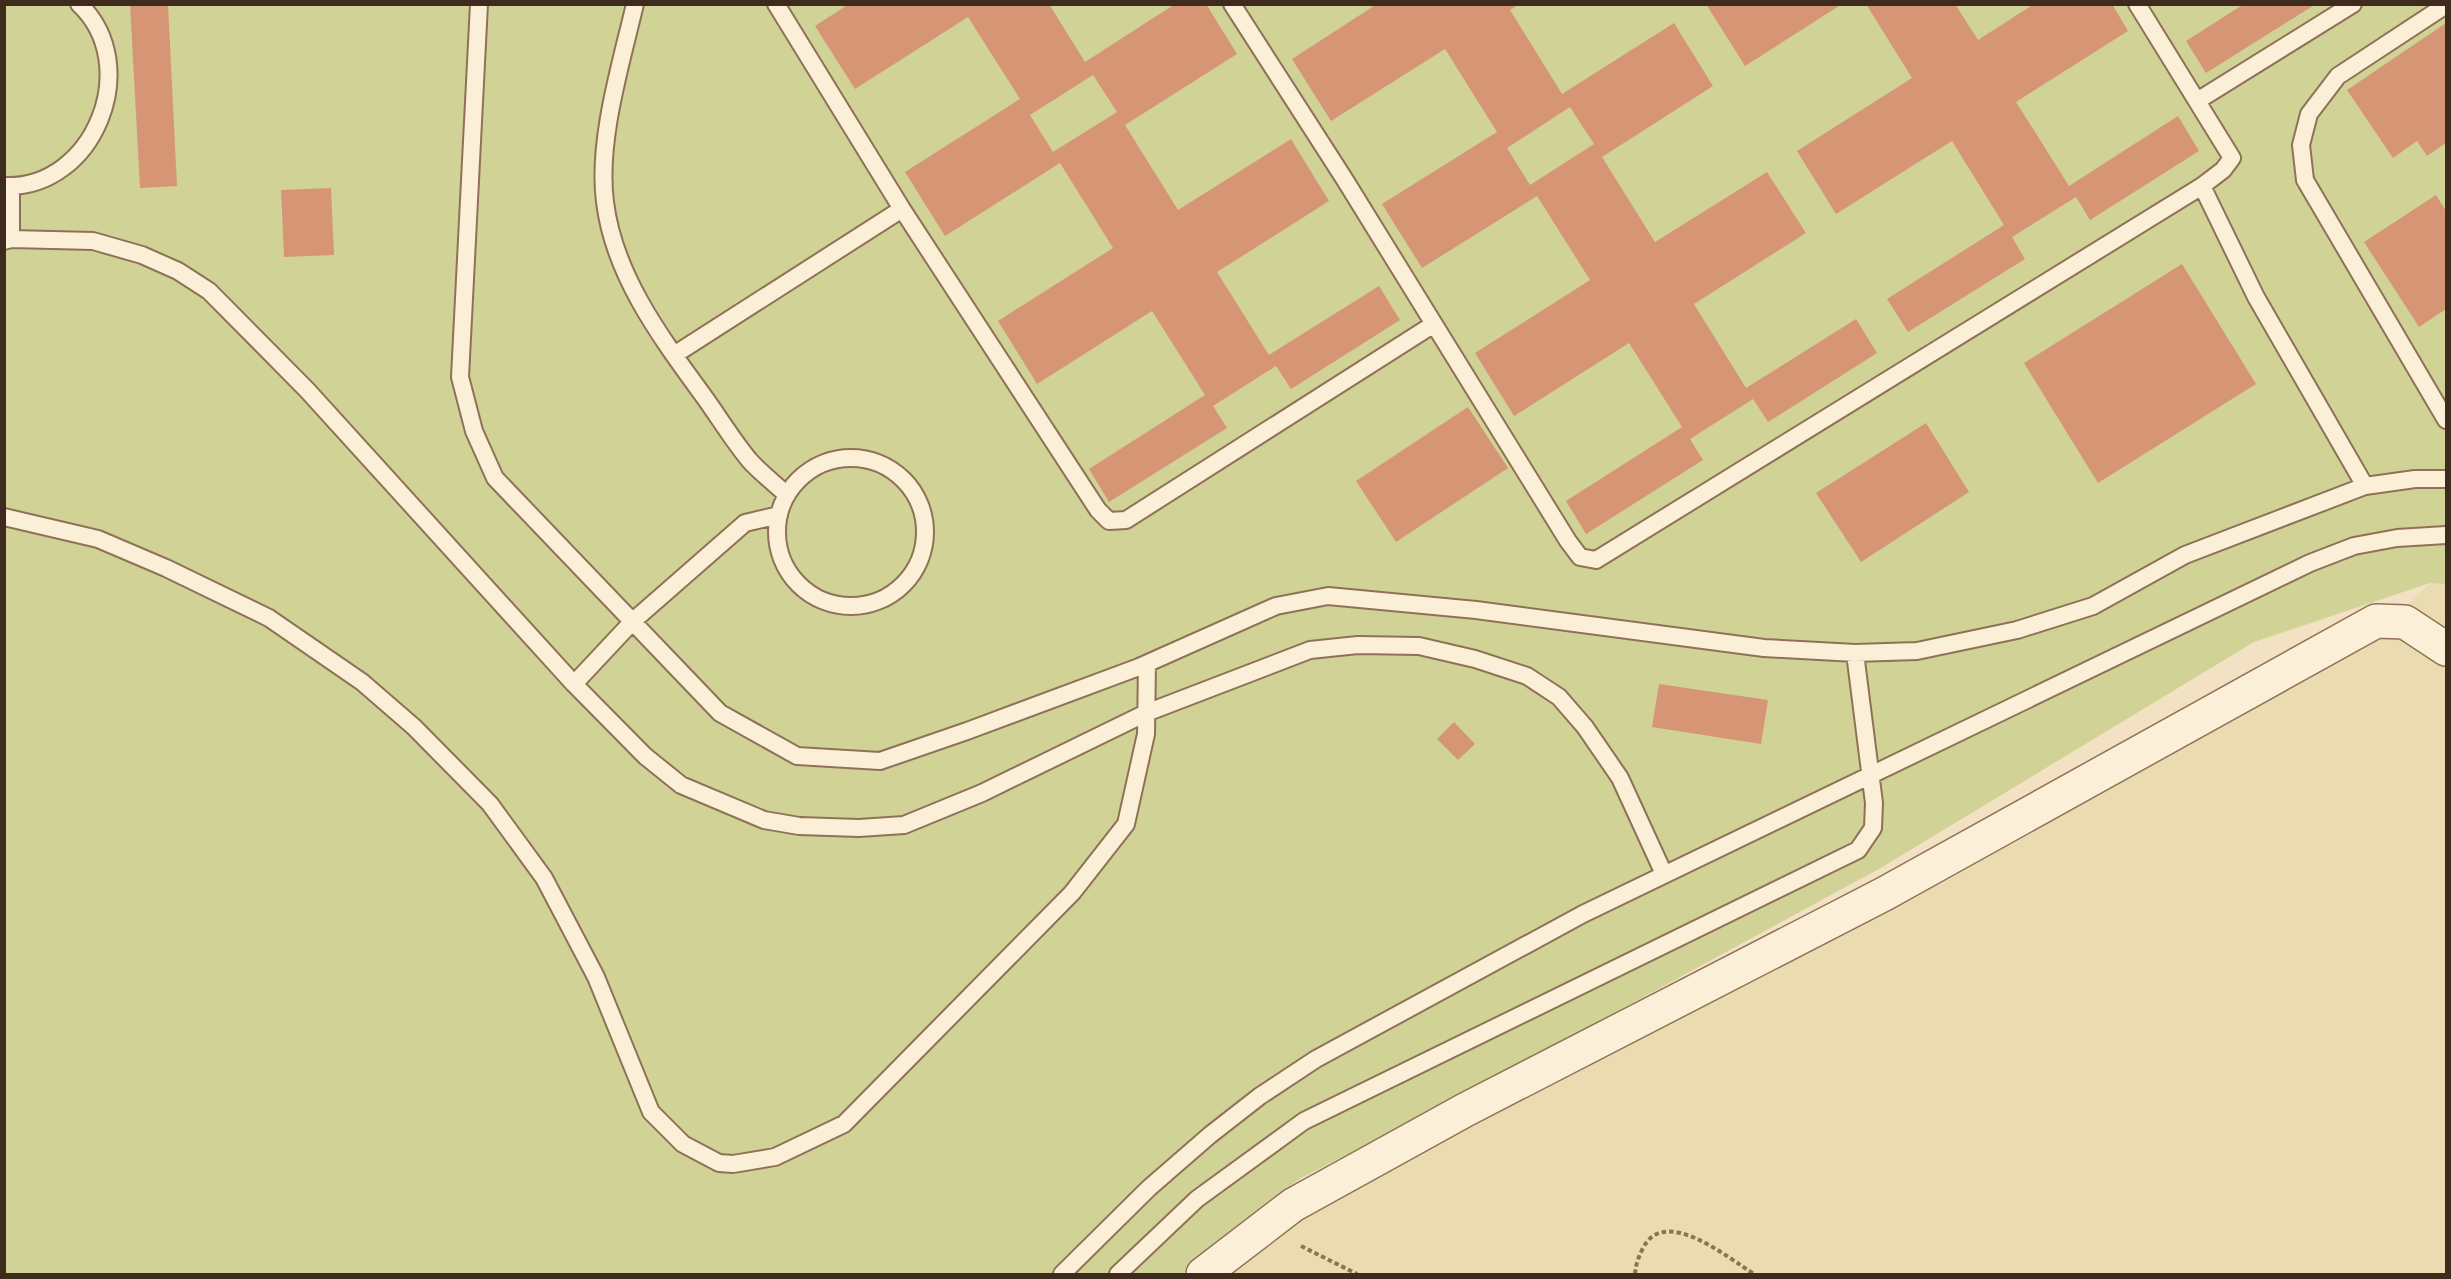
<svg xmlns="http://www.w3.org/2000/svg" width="2451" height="1279" font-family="'IBM Plex Serif',serif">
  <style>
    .farmland { fill: #eadcb0 }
    .green { fill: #d1d396 }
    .building { fill: #d69575; fill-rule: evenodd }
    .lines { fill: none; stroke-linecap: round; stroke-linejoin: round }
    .lane-casing { stroke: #907157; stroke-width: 20 }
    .street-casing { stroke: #907157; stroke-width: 36 }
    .path { stroke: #907157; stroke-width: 4; stroke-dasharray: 4.5 3; stroke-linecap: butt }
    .lane { stroke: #fcefd8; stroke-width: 16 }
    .street { stroke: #fcefd8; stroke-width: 33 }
  </style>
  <rect width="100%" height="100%" fill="#f3e1c4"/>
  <path class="farmland" d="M 2430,583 L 2446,584 L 2446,1274 L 1226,1274 L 1313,1208 L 2380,632 Z"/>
  <path class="green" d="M 4,5 L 2446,5 L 2446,584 L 2430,583 L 2254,642 L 1879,869 L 1461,1096 L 1301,1178 L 1213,1244 L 1182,1274 L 5,1274 Z"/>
  <path class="building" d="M 130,4 L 168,4 L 177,186 L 140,188 Z
    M 849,4 L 1049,4 L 1085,62 L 1175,4 L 1206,4 L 1237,54 L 1125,125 L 1178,210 L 1291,139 L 1329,201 L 1217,272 L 1269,355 L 1379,286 L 1400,320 L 1291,389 L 1276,366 L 1213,406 L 1227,428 L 1109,502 L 1089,469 L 1205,395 L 1152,311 L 1037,384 L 998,321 L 1113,248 L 1060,163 L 945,236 L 905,172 L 1020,99 L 968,17 L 855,89 L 815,26 ZM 1093,75 L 1117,112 L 1053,152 L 1030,115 Z
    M 1377,4 L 1519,4 L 1510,10 L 1562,94 L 1674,23 L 1713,86 L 1602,157 L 1655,242 L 1767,172 L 1806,233 L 1694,304 L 1746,388 L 1856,319 L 1877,353 L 1768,422 L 1753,399 L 1690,439 L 1703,460 L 1586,534 L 1566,501 L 1682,427 L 1629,343 L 1514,416 L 1475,353 L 1590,280 L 1537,196 L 1422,268 L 1382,204 L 1497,132 L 1445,49 L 1331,121 L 1292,59 ZM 1570,107 L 1594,144 L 1530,185 L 1507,148 Z
    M 1706,4 L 1842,4 L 1745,66 Z
    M 1866,4 L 1955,4 L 1978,40 L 2034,4 L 2112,4 L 2128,31 L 2016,102 L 2069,186 L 2178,116 L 2199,151 L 2090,220 L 2076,197 L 2012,237 L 2025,259 L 1908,332 L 1887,299 L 2004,225 L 1952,141 L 1836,214 L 1797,151 L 1912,78 Z
    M 2244,4 L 2316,4 L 2206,73 L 2186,41 Z
    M 2446,23 L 2446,143 L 2427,156 L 2417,141 L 2393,158 L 2347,90 Z
    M 331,188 L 334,255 L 284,257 L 281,190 Z
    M 2436,195 L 2446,211 L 2446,309 L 2419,327 L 2364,242 Z
    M 2182,264 L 2256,384 L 2098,483 L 2024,363 Z
    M 1468,407 L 1508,468 L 1396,542 L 1356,481 Z
    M 1926,423 L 1969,492 L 1861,562 L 1816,493 Z
    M 1659,684 L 1768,700 L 1761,744 L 1652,727 Z
    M 1454,722 L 1475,744 L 1458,760 L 1437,739 Z"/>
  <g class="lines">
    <g class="lane-casing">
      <path id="lane" d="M 479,4 L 460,377 L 474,431 L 495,478 L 720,713 L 797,756 L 880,761 L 967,731 L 1139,667 L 1276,606 L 1328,596 L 1476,610 L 1764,648 L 1855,653 L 1917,651 L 2017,630 L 2093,606 L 2185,555 L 2365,486 L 2415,479 L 2446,479
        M 635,4 C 621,64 597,141 605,202 C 614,276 662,339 705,398 C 720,419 734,442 750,461 C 761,473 775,484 787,495
        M 776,4 L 902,209 L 1098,510 L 1109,521 L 1126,520 L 1434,324
        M 1232,4 L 1345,180 L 1568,541 L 1580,557 L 1596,560 L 2202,186 L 2223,170 L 2232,158 L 2137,4
        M 2446,5 L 2338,76 L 2309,114 L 2301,145 L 2305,180 L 2446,420
        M 2197,101 L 2353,4
        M 4,186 C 94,190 144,65 79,4
        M 11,186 L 11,239
        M 2202,186 L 2256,297 L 2365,486
        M 4,241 L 11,239 L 93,241 L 142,255 L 178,271 L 209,291 L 307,390 L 574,684 L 645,756 L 681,785 L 764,820 L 799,826 L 859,828 L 904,825 L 982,793 L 1146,713 L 1310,650 L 1358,645 L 1419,646 L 1475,659 L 1527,676 L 1559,697 L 1585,727 L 1620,778 L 1664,874
        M 674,355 L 902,209
        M777 532a74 74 0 1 1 148 0a74 74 0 1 1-148 0Z
        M 4,517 L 98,539 L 166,568 L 269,618 L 362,682 L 414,727 L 490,804 L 544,878 L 596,977 L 651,1112 L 683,1144 L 719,1163 L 733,1164 L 775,1157 L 844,1124 L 1072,893 L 1126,824 L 1146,734 L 1147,664
        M 574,684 L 633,621 L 745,523 L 779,515
        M 1062,1274 L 1149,1188 L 1210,1135 L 1260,1096 L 1316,1059 L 1583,914 L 2310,563 L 2354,546 L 2397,538 L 2446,535
        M 1118,1274 L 1197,1199 L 1304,1121 L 1858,850 L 1873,828 L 1874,803 L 1855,653"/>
    </g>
    <g class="street-casing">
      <path id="street" d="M 1203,1274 L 1293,1205 L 1465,1110 L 1884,894 L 2376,621 L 2405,622 L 2446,649"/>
    </g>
    <path class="path" d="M 1301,1246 L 1357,1274
      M 1635,1274 C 1636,1264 1638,1258 1643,1248 C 1665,1205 1728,1258 1754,1274"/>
    <use href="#lane" class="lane"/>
    <use href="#street" class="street"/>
  </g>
  <rect width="2451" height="1279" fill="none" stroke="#3f2b1d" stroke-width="12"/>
</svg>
